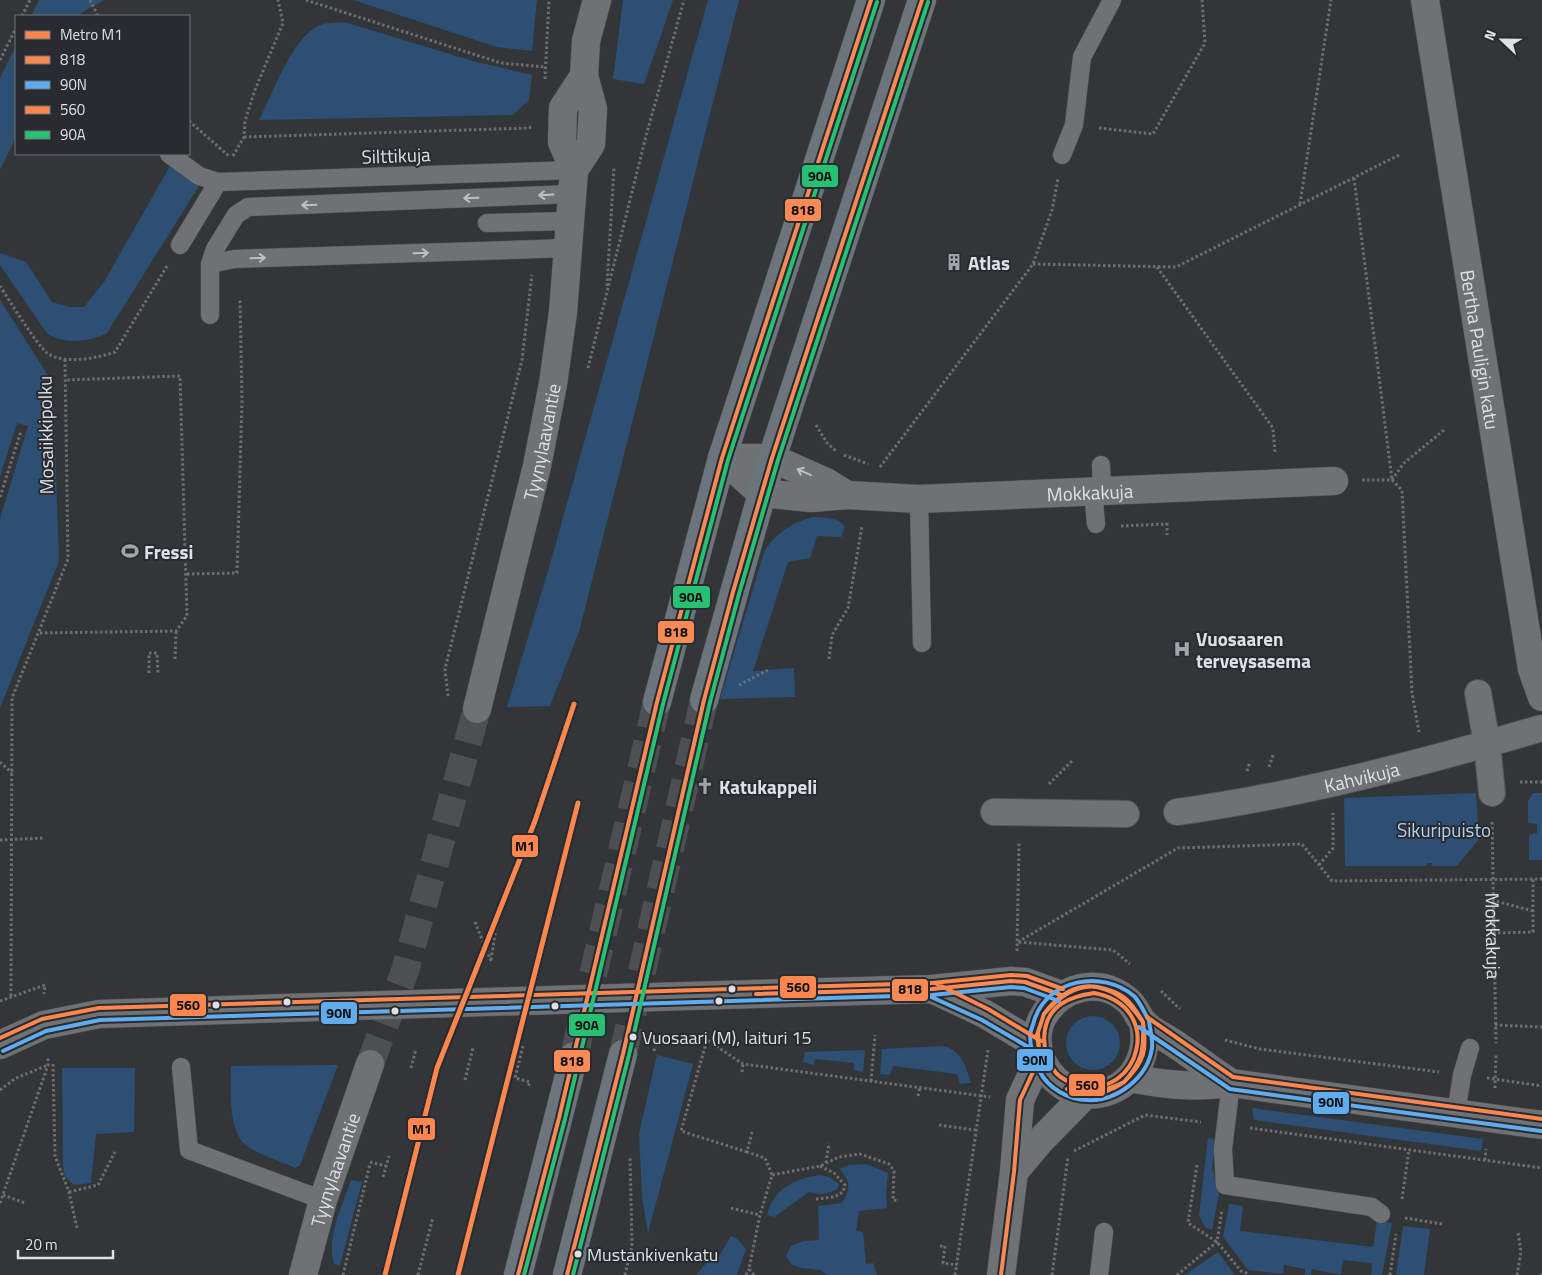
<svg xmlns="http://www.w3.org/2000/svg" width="1542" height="1275" font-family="'Titillium Web',sans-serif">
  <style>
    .green { fill: #2c4f73 }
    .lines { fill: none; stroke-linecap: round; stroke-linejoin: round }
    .tertiary-tunnel { stroke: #4d5052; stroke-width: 28; stroke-dasharray: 28 14; stroke-linecap: butt }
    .primary-tunnel { stroke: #4d5052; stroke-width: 28; stroke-dasharray: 28 14; stroke-linecap: butt }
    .service-casing { stroke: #525457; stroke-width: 19 }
    .pedestrian-casing { stroke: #525457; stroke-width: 28 }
    .minor-casing { stroke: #525457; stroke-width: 29 }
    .tertiary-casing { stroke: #525457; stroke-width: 29 }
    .primary-casing { stroke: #525457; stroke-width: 29 }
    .path { stroke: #6d6e70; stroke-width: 3; stroke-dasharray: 2.5 2.5; stroke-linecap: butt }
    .service { stroke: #6f7274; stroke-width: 18 }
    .pedestrian { stroke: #6f7274; stroke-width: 26 }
    .minor { stroke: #6f7274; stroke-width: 28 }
    .tertiary { stroke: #6f7274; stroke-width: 28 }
    .primary { stroke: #6c747c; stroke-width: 28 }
    .minor-bridge-casing { stroke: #525457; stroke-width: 29; stroke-linecap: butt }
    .minor-bridge { stroke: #6f7274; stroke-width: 28 }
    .bus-1-casing { stroke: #282b30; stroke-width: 8 }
    .bus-2-casing { stroke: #282b30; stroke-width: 8 }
    .bus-3-casing { stroke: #282b30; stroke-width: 8 }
    .bus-4-casing { stroke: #282b30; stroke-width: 8 }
    .bus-1 { stroke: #f98a56; stroke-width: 4 }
    .bus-2 { stroke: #60acee; stroke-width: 4 }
    .bus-3 { stroke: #ff864c; stroke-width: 4 }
    .bus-4 { stroke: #26c172; stroke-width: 4 }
    .metro-1-casing { stroke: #282b30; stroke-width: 9 }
    .metro-1 { stroke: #ff864c; stroke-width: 5 }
    .oneway { stroke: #bdc0c2 }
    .bus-dot { fill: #dee1e4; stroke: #282b30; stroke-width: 2 }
    .labels { text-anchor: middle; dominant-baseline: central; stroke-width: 4; stroke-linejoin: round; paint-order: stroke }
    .bus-label { font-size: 18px; fill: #dee1e4; stroke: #282b30; text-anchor: start }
    .street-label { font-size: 19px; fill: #dee1e4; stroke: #282b30 }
    .poi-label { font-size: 19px; font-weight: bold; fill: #dee1e4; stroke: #282b30; text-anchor: start }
    .park-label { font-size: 19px; fill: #b2d0f1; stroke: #282b30 }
    .line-badge { stroke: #282b30; stroke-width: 2 }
    .pale-badge-label { font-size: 14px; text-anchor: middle; font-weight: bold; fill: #111 }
  </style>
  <rect width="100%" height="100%" fill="#333638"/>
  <path class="green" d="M 39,0 L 104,0 L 76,16 L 31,16 Z
    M 353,0 L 537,0 L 532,51 L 497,47 Z
    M 623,0 L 673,0 L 644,84 L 613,79 Z
    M 708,0 L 739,0 L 579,632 L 550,706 L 507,707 L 550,564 Z
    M 344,22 L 473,61 L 532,75 L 529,100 L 513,115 L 259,120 C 273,93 291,40 318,26 C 326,22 336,23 344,22 Z
    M 16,46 L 16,137 L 0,170 L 0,78 Z
    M 187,157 L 209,170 L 107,333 C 91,342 60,345 46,332 L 0,265 L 0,253 L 26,262 L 52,302 L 69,307 L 84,307 L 104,282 L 174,159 Z
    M 0,300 L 53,383 L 59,561 L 0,708 L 0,519 L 28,426 L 17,423 L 0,477 Z
    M 813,517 L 829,518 L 839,521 L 845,527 L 841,537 L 817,536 L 810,558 L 788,562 L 753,671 L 794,668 L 795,697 L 720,699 L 764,552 C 774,534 793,522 813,517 Z
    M 1476,793 L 1479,839 L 1457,866 L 1432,866 L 1432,863 L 1427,863 L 1426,866 L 1345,866 L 1344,798 Z
    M 1533,793 L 1542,793 L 1542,860 L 1529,860 L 1529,835 L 1537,833 L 1537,824 L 1528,823 L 1528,801 Z
    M1066 1043a27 27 0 1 1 54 0a27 27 0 1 1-54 0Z
    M 944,1046 C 961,1050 967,1069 971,1083 L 960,1084 L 957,1074 L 893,1066 L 890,1075 L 880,1074 L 882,1049 Z
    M 865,1050 L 863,1072 L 854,1070 L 854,1063 L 815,1059 L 814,1065 L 803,1062 L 805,1052 Z
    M 657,1055 L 693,1064 L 648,1233 L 642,1197 L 639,1133 Z
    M 338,1065 L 300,1165 L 295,1168 C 280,1161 262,1156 248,1147 C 227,1133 231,1088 231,1066 Z
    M 62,1068 L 135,1068 L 134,1132 L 96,1134 L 91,1183 L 74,1185 L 65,1177 L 63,1167 Z
    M 1252,1108 L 1483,1139 L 1481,1151 L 1254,1120 Z
    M 1208,1138 L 1213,1139 L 1216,1145 L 1212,1167 L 1219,1194 L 1212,1230 L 1205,1227 L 1199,1215 Z
    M 866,1164 L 888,1173 L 886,1194 L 887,1208 L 859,1211 L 856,1231 L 863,1232 L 866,1264 L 873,1263 L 877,1275 L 827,1275 L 820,1270 L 801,1268 L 791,1264 L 786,1256 L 791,1246 L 804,1241 L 819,1240 L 818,1206 L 842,1203 C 851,1189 851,1181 839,1169 L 849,1165 Z
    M 820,1175 L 829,1177 L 839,1184 L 837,1189 C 827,1195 820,1195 809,1192 L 774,1217 L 767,1215 C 774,1188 794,1179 820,1175 Z
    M 351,1180 L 362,1182 L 340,1266 L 334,1264 C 326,1236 342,1207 351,1180 Z
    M 1229,1204 L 1243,1206 L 1240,1231 L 1373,1247 L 1377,1221 L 1392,1223 L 1382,1275 L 1371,1275 L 1372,1263 L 1343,1260 L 1341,1275 L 1312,1269 L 1311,1275 L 1305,1275 L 1305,1269 L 1284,1265 L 1283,1274 L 1248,1270 L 1223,1237 Z
    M 1403,1226 L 1430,1229 L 1424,1275 L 1396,1275 Z
    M 731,1236 L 737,1238 L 746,1249 L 737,1275 L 696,1275 L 709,1260 L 715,1263 Z
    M 1218,1252 L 1235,1275 L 1186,1275 L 1188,1273 Z"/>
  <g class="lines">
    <path class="tertiary-tunnel" d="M 370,1064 L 405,971 L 477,709"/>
    <path class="primary-tunnel" d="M 623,1054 L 704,700
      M 574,1056 L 657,702"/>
    <g class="service-casing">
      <path id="service" d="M 169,154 L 199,176 L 218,182 L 574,170
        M 1062,155 L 1074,125 L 1082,57 L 1112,0
        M 487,223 L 570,221
        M 180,245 L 218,182
        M 210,264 L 234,259 L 568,248
        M 210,315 L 210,264 L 215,249 L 236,215 L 248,207 L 572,194
        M 1101,465 L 1102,491
        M 1093,491 L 1096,524
        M 919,499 L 922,643
        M 181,1067 L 189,1150 L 323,1200
        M 1231,1083 L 1223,1149 L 1225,1185 L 1372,1207 L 1381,1214
        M 1456,1114 L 1462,1075 L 1470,1048
        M 1099,1275 L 1104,1232"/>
    </g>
    <g class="pedestrian-casing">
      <g id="pedestrian">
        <path d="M 1478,693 L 1487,744 L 1492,793"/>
        <path d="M 994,812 L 1126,814"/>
        <path id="s2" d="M 1177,812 C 1300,795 1422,763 1542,728"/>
      </g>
    </g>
    <g class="minor-casing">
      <g id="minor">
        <path id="s3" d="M 1425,0 L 1532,669 L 1542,697"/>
        <path id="s4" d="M 722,458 L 761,493 L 811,498 L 847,495 L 919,499 L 1334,481"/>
        <path d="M 722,458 L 772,458 L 826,482 L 847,495"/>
        <path d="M 932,989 L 985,1014 L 1038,1046"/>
        <path d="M 756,994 L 932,989 L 1011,981 L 1025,982 L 1061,995"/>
        <path d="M 1143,1022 C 1157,1092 1073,1123 1042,1061 C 1035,1048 1036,1029 1043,1017 C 1060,987 1098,976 1126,999 C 1135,1005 1137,1016 1144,1023 C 1151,1031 1163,1036 1172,1042 C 1192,1055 1211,1070 1231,1083"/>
        <path d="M 0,1045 L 44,1025 L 99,1014 L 285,1008"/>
        <path d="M 1130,1078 C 1166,1085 1195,1088 1231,1083 L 1542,1125"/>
        <path d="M 1014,1172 L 1041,1140 L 1086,1094"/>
        <path d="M 1001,1275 L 1014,1172 L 1020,1100 L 1040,1057"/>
      </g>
    </g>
    <g class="tertiary-casing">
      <g id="tertiary">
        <path d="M 574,170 L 562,142 L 563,108 L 584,76"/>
        <path id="s5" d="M 477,709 L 537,466 L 553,384 L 563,312 L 574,170 L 591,144 L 593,109 L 584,76 L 586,41 L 597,0"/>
        <path id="s6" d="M 303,1275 L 323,1200 L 370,1064"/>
      </g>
    </g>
    <g class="primary-casing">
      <path id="primary" d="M 704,700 L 772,458 L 922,0
        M 657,702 L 722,458 L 871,0
        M 518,1275 L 574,1056
        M 567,1275 L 623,1054"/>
    </g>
    <g class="path">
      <path d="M 90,0 L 98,16"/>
      <path d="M 306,0 L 501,63 L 545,67"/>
      <path d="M 22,16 L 30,0"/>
      <path d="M 0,60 L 16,28"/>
      <path d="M 545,79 L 549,0"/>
      <path d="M 189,121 L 230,157"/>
      <path d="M 1099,128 L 1153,134 L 1205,43 L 1202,0"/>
      <path d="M 244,137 L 529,128 L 533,126"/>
      <path d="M 233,156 L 244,137 L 245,121 L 255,90 L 283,23 L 278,0"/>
      <path d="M 1354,178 L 1392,480"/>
      <path d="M 1300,204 L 1331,0"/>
      <path d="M 1033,264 L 1176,267 L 1399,155"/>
      <path d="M 1157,267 L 1273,428 L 1275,453"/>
      <path d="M 0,286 C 9,300 37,345 47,353 C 64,365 98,358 115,352 L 167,266"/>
      <path d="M 607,286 L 614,168"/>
      <path d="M 588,368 L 646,136 L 684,0"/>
      <path d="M 816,425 L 827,443 L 836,451"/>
      <path d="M 844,455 L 868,464"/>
      <path d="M 880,467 L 1033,264 L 1052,210 L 1058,179"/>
      <path d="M 1362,480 L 1392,480 L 1402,490 L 1412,693 L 1419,732"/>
      <path d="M 1392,480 L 1404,463 L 1444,430"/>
      <path d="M 0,497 L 21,431"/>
      <path d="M 1167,523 L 1167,535"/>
      <path d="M 1121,526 L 1167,524"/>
      <path d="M 187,574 L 237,573 L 242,402 L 240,298"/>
      <path d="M 40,633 L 176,631 L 187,616 L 180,376 L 66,380"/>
      <path d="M 175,659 L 176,631"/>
      <path d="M 829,659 L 832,635 L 848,608 L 862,526"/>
      <path d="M 149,673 L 149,653 L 157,653 L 158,673"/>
      <path d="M 739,685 L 768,670"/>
      <path d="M 448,696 L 445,669 L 522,360 L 532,275"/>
      <path d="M 0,762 L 12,773"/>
      <path d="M 1269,767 L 1273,755"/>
      <path d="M 1247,771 L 1250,762"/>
      <path d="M 1520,782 L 1542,782"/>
      <path d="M 1049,784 L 1072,761"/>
      <path id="s1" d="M 1492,822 L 1496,1043"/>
      <path d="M 0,840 L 44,838"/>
      <path d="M 1319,865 L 1333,848 L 1333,813"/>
      <path d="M 1492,900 L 1533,911"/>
      <path d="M 475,922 L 491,961"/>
      <path d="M 1493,933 L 1533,932 L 1533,879"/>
      <path d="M 1018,942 L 1178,848 L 1302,844 L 1332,881 L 1542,879"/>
      <path d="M 1019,942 L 1113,950 L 1130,964"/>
      <path d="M 1017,951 L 1019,842"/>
      <path d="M 491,960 L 497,921"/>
      <path d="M 1161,991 L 1180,1009"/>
      <path d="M 11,996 L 12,698 L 68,559 L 65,359"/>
      <path d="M 0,1001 L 45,985 L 44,994"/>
      <path d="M 1495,1025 L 1542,1027"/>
      <path d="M 1225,1040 L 1260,1049 L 1439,1072"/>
      <path d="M 523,1046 L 515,1078 L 530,1082 L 528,1087"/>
      <path d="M 654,1051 L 656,1042"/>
      <path d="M 53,1064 L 55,1156 L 69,1192 L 77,1228"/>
      <path d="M 411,1068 L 416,1049"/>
      <path d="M 742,1072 L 743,1064"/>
      <path d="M 1487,1078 L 1542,1086"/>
      <path d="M 465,1080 L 473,1048"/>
      <path d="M 871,1081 L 875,1035"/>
      <path d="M 1495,1088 L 1496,1054"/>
      <path d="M 0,1090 L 16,1078 L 48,1065"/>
      <path d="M 918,1096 L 920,1087"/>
      <path d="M 939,1125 L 975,1130"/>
      <path d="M 1250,1128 L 1542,1168"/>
      <path d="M 752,1132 L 747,1152 L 765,1158 L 772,1175"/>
      <path d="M 1074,1151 L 1145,1115 L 1201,1122"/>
      <path d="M 747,1152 L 681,1131 L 707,1040 L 743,1064 L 990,1097"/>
      <path d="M 1485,1160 L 1486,1149"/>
      <path d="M 370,1162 L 386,1166"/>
      <path d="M 826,1163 L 829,1143"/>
      <path d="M 1197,1165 L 1188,1223 L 1217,1242 L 1241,1271 L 1249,1274"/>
      <path d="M 383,1177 L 389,1156"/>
      <path d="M 69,1192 L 98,1185 L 115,1152"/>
      <path d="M 3,1195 L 25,1203"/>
      <path d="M 816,1199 L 834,1197 L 843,1192 L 845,1185 L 834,1173 L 820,1166"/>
      <path d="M 1402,1199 L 1409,1150"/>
      <path d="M 0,1203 L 48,1065 L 48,1057"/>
      <path d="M 731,1208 L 760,1215"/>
      <path d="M 1405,1218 L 1442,1224"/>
      <path d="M 940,1246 L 945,1246 L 943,1263 L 957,1265"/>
      <path d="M 343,1275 L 370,1164"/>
      <path d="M 418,1275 L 433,1217"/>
      <path d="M 625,1275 L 632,1246 L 630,1156"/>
      <path d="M 746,1275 L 749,1269"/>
      <path d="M 754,1275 L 749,1269 L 760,1215 L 772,1175 L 820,1166 L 839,1157 L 860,1154 L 889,1164 L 894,1171 L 893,1200 L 899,1201"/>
      <path d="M 955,1275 L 988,1050"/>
      <path d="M 1052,1275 L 1068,1157"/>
      <path d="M 1177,1275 L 1217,1242 L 1222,1210"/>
      <path d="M 1390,1275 L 1396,1234"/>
      <path d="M 1517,1275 L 1521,1252 L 1518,1232"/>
      <path d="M 1542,1275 L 1542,1273"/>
    </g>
    <use href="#service" class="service"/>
    <use href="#pedestrian" class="pedestrian"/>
    <use href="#minor" class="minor"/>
    <use href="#tertiary" class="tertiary"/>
    <use href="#primary" class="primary"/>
    <g class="minor-bridge-casing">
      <path id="minor-bridge" d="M 285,1008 L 756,994"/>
    </g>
    <use href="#minor-bridge" class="minor-bridge"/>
    <g class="bus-1-casing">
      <path id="bus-1" d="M 1097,987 C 1123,992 1130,1000 1143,1022
        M 1097,987 C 1120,992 1130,1004 1143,1022
        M 756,994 L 932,989 L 1011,981 L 1025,982 L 1061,995
        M 1044,1014 C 1056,997 1075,983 1097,987
        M 1044,1014 C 1057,999 1076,984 1097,987
        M 1039,1050 L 1037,1035 L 1044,1014
        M 1039,1050 L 1038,1032 L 1044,1014
        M 1124,1082 C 1143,1061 1144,1049 1143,1022
        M 1124,1082 C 1145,1061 1147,1050 1143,1022
        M 1067,1089 C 1089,1094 1104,1092 1124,1082
        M 1067,1089 C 1087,1097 1107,1094 1124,1082
        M 518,1275 L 559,1118 L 657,702 L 722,458 L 871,0
        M 567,1275 L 623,1054 L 704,700 L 733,592 L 772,458 L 922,0
        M 1001,1275 L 1014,1172 L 1020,1100 L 1040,1057"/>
    </g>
    <g class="bus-2-casing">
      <path id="bus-2" d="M 927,995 L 982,1020 L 1035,1051
        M 1148,1019 C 1144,1012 1140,1002 1134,996 C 1102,969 1047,979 1034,1021 C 1033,1026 1030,1031 1030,1036 C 1030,1049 1035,1060 1040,1072 C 1048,1088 1069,1100 1087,1100 C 1117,1102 1148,1077 1152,1048 C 1153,1040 1150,1029 1149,1021
        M 1139,1027 L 1230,1089 L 1541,1131
        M 3,1051 L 46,1031 L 100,1020 L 932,995 L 1011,987 L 1024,988 L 1059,1001"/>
    </g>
    <g class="bus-3-casing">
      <path id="bus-3" d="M 927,983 L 935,983 L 988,1009 L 1041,1041
        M 1094,993 C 1166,1006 1140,1100 1079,1085 C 1070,1083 1062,1079 1056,1073 C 1040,1053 1039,1019 1061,1004 C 1072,997 1082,995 1094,993 Z
        M 1147,1017 L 1233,1077 L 1542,1119
        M 0,1038 L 42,1019 L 99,1008 L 932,983 L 1011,975 L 1027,976 L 1063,989"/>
    </g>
    <g class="bus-4-casing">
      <path id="bus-4" d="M 524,1275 L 565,1119 L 663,704 L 728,460 L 877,2
        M 573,1275 L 629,1055 L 710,702 L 739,594 L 778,460 L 928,2"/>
    </g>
    <use href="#bus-1" class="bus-1"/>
    <use href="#bus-2" class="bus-2"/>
    <use href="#bus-3" class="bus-3"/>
    <use href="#bus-4" class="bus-4"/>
    <g class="metro-1-casing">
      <path id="metro-1" d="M 385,1275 L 437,1068 L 535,821 L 574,704
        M 458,1275 L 578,803"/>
    </g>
    <use href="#metro-1" class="metro-1"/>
  </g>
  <defs><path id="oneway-shaft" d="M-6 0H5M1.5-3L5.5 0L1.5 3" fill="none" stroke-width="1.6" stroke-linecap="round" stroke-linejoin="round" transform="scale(1.25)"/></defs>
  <g class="oneway">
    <use href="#oneway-shaft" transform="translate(546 195) rotate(177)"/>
    <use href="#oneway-shaft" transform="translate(471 198) rotate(178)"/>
    <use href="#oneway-shaft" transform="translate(309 205) rotate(178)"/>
    <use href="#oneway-shaft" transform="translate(421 253) rotate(-2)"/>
    <use href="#oneway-shaft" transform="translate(258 258) rotate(-2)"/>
    <use href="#oneway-shaft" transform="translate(804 472) rotate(-156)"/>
  </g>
  <defs>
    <g id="building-bare" transform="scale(1.35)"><path d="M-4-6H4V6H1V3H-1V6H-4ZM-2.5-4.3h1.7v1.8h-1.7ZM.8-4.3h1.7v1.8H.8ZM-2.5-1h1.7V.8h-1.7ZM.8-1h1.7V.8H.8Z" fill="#a2a5a8" stroke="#282b30" stroke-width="2.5" paint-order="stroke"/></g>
    <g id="stadium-bare" transform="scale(1.35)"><path d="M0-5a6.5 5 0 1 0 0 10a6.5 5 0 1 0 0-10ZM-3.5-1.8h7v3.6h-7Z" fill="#a2a5a8" stroke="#282b30" stroke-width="2.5" paint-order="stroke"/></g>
    <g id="hospital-bare" transform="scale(1.35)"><path d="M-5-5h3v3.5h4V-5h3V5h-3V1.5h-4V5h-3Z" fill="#a2a5a8" stroke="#282b30" stroke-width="2.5" paint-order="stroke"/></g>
    <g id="church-bare" transform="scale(1.35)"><path d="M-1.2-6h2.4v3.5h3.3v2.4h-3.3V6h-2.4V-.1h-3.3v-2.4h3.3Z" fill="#a2a5a8" stroke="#282b30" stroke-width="2.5" paint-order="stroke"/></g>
  </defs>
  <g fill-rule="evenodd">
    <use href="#building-bare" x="954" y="262"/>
    <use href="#stadium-bare" x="130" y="551"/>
    <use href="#hospital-bare" x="1182" y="649"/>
    <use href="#church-bare" x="705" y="786"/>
  </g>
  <g class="bus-dot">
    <circle cx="732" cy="989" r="4.5"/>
    <circle cx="719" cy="1001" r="4.5"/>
    <circle cx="287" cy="1002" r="4.5"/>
    <circle cx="216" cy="1005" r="4.5"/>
    <circle cx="555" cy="1006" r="4.5"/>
    <circle cx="395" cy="1011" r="4.5"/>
    <circle cx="633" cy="1037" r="4.5"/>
    <circle cx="578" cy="1254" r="4.5"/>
  </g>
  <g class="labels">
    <g class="bus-label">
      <text x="642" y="1037">Vuosaari (M), laituri 15</text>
      <text x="587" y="1254">Mustankivenkatu</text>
    </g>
    <g class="street-label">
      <text transform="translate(396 155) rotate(-2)">Silttikuja</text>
      <text stroke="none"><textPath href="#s3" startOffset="354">Bertha Pauligin katu</textPath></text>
      <text transform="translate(45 435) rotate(-91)">Mosaiikkipolku</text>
      <text stroke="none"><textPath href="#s5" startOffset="275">Tyynylaavantie</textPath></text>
      <text stroke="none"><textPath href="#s4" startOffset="382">Mokkakuja</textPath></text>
      <text stroke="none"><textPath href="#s2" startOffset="188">Kahvikuja</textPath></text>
      <text stroke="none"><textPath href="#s1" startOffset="114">Mokkakuja</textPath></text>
      <text stroke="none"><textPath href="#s6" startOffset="110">Tyynylaavantie</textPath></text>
    </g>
    <g class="poi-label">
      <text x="968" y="262">Atlas</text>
      <text x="144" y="551">Fressi</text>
      <text x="1196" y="638">Vuosaaren<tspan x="1196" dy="22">terveysasema</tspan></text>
      <text x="719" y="786">Katukappeli</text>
    </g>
    <g class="park-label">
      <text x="1444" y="829">Sikuripuisto</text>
    </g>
  </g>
  <g class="line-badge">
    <rect x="801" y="164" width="38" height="24" rx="5" fill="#26c172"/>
    <rect x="784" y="198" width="38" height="24" rx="5" fill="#f98a56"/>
    <rect x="672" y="585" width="39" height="24" rx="5" fill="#26c172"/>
    <rect x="657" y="620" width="38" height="24" rx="5" fill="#f98a56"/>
    <rect x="511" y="834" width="28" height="24" rx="5" fill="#ff864c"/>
    <rect x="779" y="975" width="38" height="24" rx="5" fill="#ff864c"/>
    <rect x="891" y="978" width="38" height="24" rx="5" fill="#f98a56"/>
    <rect x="169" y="993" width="38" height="24" rx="5" fill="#ff864c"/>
    <rect x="320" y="1001" width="38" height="24" rx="5" fill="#60acee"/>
    <rect x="568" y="1013" width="38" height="24" rx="5" fill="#26c172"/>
    <rect x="1016" y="1048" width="38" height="24" rx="5" fill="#60acee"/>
    <rect x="553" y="1049" width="38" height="24" rx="5" fill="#f98a56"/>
    <rect x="1068" y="1073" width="38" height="24" rx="5" fill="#ff864c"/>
    <rect x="1312" y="1091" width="38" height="24" rx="5" fill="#60acee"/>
    <rect x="407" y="1117" width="29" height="24" rx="5" fill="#ff864c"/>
  </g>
  <g class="pale-badge-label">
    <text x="820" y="181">90A</text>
    <text x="803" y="215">818</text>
    <text x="691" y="602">90A</text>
    <text x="676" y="637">818</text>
    <text x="525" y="851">M1</text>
    <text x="798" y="992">560</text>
    <text x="910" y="994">818</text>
    <text x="188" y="1010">560</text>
    <text x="339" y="1018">90N</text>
    <text x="587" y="1030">90A</text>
    <text x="1035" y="1065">90N</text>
    <text x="572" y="1066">818</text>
    <text x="1087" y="1090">560</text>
    <text x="1331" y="1107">90N</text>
    <text x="422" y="1134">M1</text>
  </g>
  <rect x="15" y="15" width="175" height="140" fill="#282b30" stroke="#717478"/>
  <rect x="25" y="31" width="25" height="8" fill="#ff864c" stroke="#717478"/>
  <text x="60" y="40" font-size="15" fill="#dee1e4">Metro M1</text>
  <rect x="25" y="56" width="25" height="8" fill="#f98a56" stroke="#717478"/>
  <text x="60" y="65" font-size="15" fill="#dee1e4">818</text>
  <rect x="25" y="81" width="25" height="8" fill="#60acee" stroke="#717478"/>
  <text x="60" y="90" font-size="15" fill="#dee1e4">90N</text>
  <rect x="25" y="106" width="25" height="8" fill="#ff864c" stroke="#717478"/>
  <text x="60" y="115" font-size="15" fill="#dee1e4">560</text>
  <rect x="25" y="131" width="25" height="8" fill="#26c172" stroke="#717478"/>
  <text x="60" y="140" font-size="15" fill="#dee1e4">90A</text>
  <g transform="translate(1502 40) rotate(292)" stroke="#282b30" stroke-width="4" paint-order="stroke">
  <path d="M0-4L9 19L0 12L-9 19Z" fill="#dee1e4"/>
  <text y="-8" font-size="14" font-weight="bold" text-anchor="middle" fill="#dee1e4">N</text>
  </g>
  <path d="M18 1250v8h95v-8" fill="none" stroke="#dee1e4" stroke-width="2.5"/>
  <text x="25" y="1250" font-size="15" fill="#dee1e4" stroke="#282b30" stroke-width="4" paint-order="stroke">20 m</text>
</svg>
